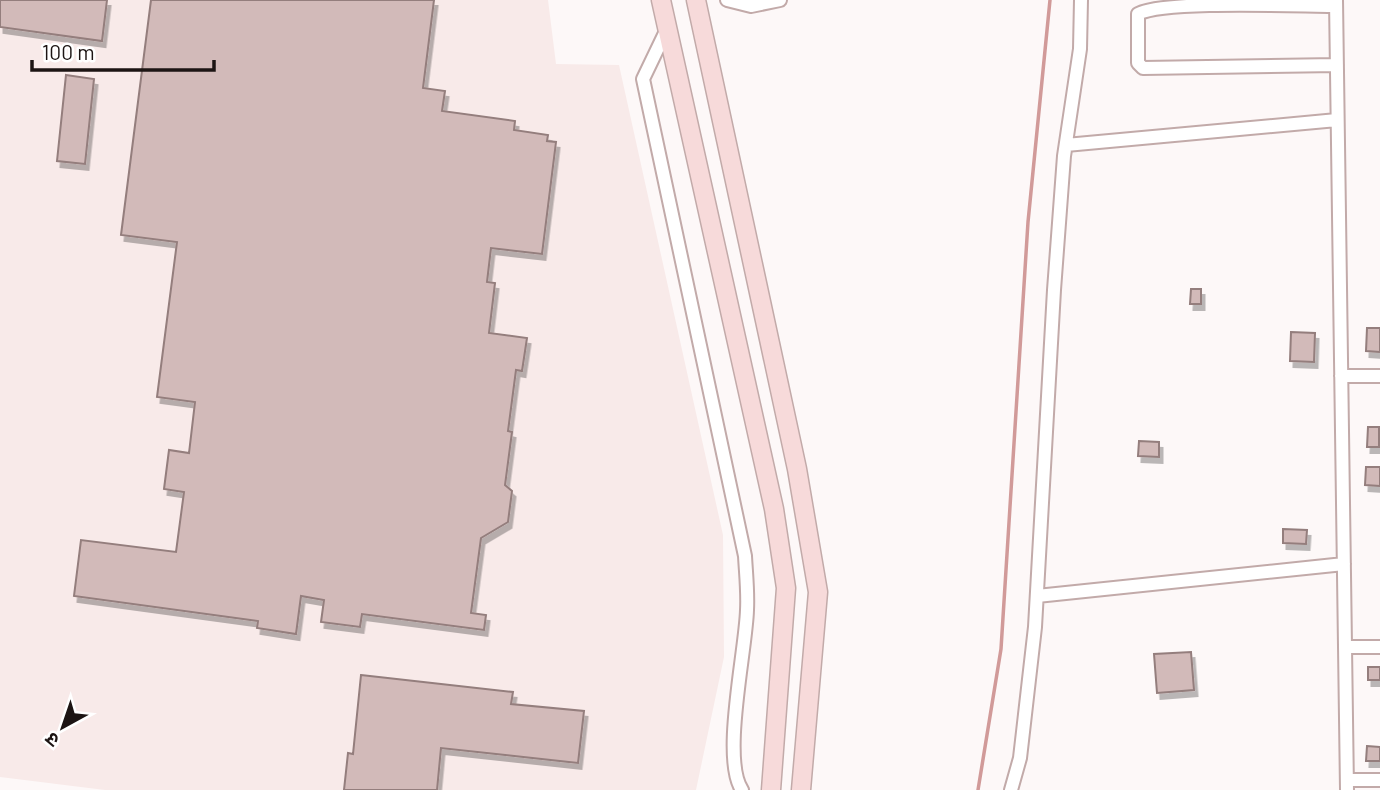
<svg xmlns="http://www.w3.org/2000/svg" width="1380" height="790" font-family="Barlow,'Noto Sans Devanagari',sans-serif">
  <style>
    .built { fill: #f8eae9 }
    .lines { fill: none; stroke-linecap: round; stroke-linejoin: round }
    .stream { stroke: #d19a99; stroke-width: 3.5 }
    .building { fill: #d2bab9; stroke: #947e7d; stroke-width: 2; filter: url(#shadow) }
    .minor-casing { stroke: #c2aaa9; stroke-width: 16 }
    .secondary-casing { stroke: #c2aaa9; stroke-width: 21 }
    .minor { stroke: #fff; stroke-width: 12 }
    .secondary { stroke: #f7dada; stroke-width: 18 }
  </style>
  <defs>
    <filter id="shadow"><feDropShadow dx="3.5" dy="6" stdDeviation="0" flood-color="#0004"/></filter>
  </defs>
  <rect width="100%" height="100%" fill="#fdf8f8"/>
  <path class="built" d="M 0,0 L 548,0 L 556,64 L 619,65 L 723,535 L 724,657 L 696,790 L 105,790 L 0,777 Z"/>
  <g class="lines">
    <path class="stream" d="M 978,790 L 1001,649 L 1028,222 L 1050,0"/>
  </g>
  <path class="building" d="M 0,0 L 107,0 L 102,41 L 0,27 Z
    M 151,0 L 434,0 L 423,88 L 445,91 L 442,111 L 515,121 L 514,130 L 548,135 L 547,141 L 556,142 L 542,254 L 491,248 L 487,282 L 495,283 L 489,333 L 527,338 L 522,371 L 516,370 L 508,431 L 512,432 L 505,485 L 512,491 L 508,522 L 481,538 L 471,613 L 486,615 L 484,630 L 362,614 L 360,627 L 321,622 L 324,600 L 301,596 L 296,634 L 257,628 L 258,621 L 74,596 L 81,540 L 176,552 L 184,492 L 164,489 L 169,450 L 189,453 L 195,402 L 157,397 L 177,242 L 121,235 Z
    M 66,75 L 94,79 L 85,164 L 57,161 Z
    M 1191,289 L 1201,289 L 1201,304 L 1190,304 Z
    M 1367,328 L 1380,328 L 1380,352 L 1366,351 Z
    M 1291,332 L 1315,333 L 1314,362 L 1290,361 Z
    M 1368,427 L 1379,427 L 1379,447 L 1367,447 Z
    M 1139,441 L 1159,442 L 1159,457 L 1138,456 Z
    M 1366,467 L 1380,467 L 1380,486 L 1365,485 Z
    M 1283,529 L 1307,530 L 1306,544 L 1283,543 Z
    M 1191,652 L 1194,690 L 1157,693 L 1154,654 Z
    M 1368,667 L 1380,667 L 1380,680 L 1368,680 Z
    M 361,675 L 513,692 L 511,704 L 584,711 L 578,763 L 441,748 L 437,790 L 344,790 L 348,753 L 353,754 Z
    M 1367,746 L 1380,747 L 1380,761 L 1366,761 Z"/>
  <g class="lines">
    <g class="minor-casing">
      <path id="minor" d="M 727,0 L 751,6 L 780,0
        M 1336,0 L 1347,790
        M 1336,6 C 1297,6 1164,0 1138,14 L 1138,63 L 1143,68 L 1337,65
        M 667,29 L 643,79 L 745,556 C 746,574 748,592 747,610 C 746,650 721,759 742,790
        M 1066,145 L 1337,120
        M 1341,376 L 1380,376
        M 1037,596 L 1344,564
        M 1345,647 L 1380,647
        M 1347,780 L 1380,780
        M 1011,790 L 1020,758 L 1035,627 L 1054,290 L 1064,156 L 1080,49 L 1081,0"/>
    </g>
    <g class="secondary-casing">
      <path id="secondary" d="M 661,0 L 774,509 L 786,588 L 771,790
        M 696,0 L 797,469 L 818,592 L 801,790"/>
    </g>
    <use href="#minor" class="minor"/>
    <use href="#secondary" class="secondary"/>
  </g>
  <g transform="translate(63 727) rotate(220)" stroke="#ffffff" stroke-width="5" paint-order="stroke">
  <path d="M0-5L12 26L0 18L-12 26Z" fill="#1c1413"/>
  <text y="-10" font-size="19" font-weight="bold" text-anchor="middle" fill="#1c1413">उ</text>
  </g>
  <path d="M32 60v10h182v-10" fill="none" stroke="#1c1413" stroke-width="3.5"/>
  <text x="42" y="60" font-size="21" fill="#1c1413" stroke="#ffffff" stroke-width="5" paint-order="stroke">100 m</text>
</svg>
